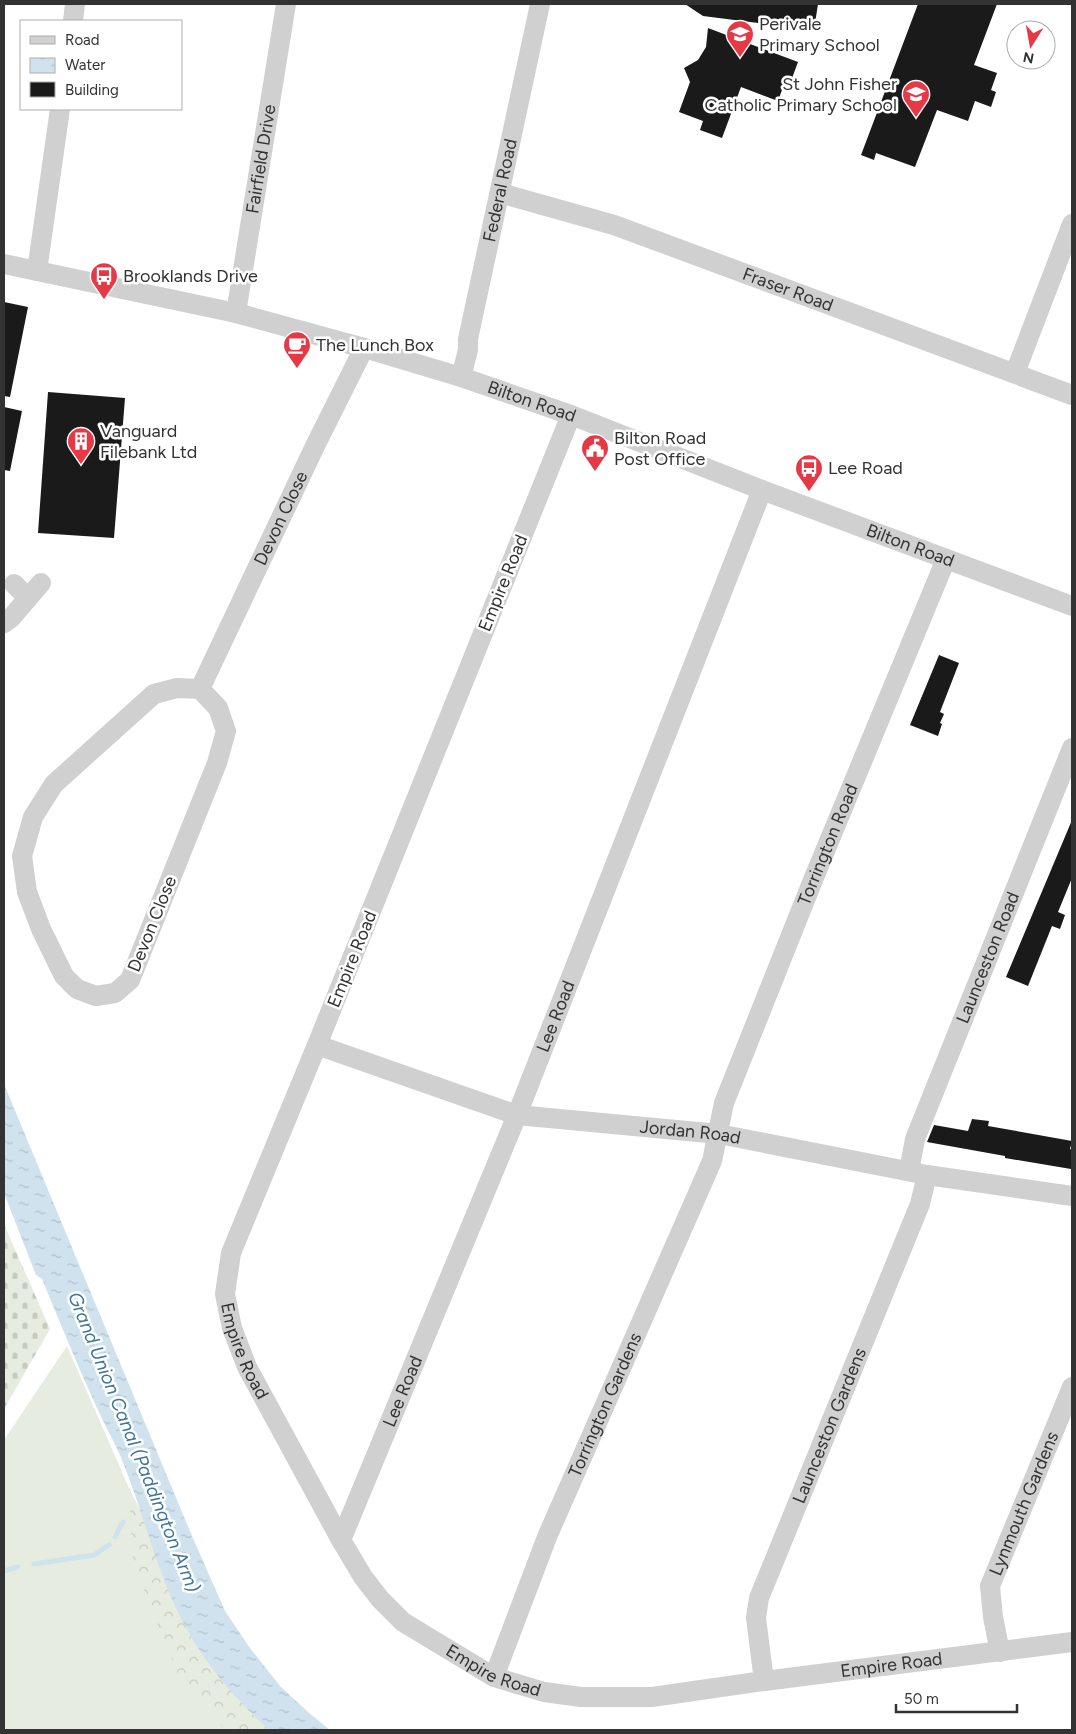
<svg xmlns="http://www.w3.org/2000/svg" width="1076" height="1734" font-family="Figtree,sans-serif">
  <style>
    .grass { fill: #e6ecdf }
    .forest { fill: url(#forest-crowns) }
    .cemetery { fill: url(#cemetery-stones) }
    .water { fill: url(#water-ripples) }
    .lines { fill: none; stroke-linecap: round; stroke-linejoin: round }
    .stream { stroke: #cfe2ee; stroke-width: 5 }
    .building { fill: #1a1a1a }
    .minor { stroke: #d0d0d0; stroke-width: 20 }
    .labels { text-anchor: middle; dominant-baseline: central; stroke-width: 5; stroke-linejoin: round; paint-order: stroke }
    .poi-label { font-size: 18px; fill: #333; stroke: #fff; text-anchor: start }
    .street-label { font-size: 18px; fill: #333; stroke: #fff }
    .water-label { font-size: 19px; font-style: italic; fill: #3f7597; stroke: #fff }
  </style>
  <defs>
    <pattern id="forest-crowns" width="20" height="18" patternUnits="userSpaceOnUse" patternTransform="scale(1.25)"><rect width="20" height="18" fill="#e6ecdf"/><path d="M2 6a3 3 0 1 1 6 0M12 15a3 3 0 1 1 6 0" fill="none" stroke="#c6cbc0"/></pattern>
    <pattern id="cemetery-stones" width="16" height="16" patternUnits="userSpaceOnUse" patternTransform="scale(1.25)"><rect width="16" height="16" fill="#e6ecdf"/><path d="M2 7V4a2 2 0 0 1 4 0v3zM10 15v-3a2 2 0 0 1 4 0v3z" fill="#c6cbc0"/></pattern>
    <pattern id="water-ripples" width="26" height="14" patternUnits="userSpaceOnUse" patternTransform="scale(1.25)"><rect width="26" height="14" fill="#cfe2ee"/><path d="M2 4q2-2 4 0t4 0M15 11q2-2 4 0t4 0" fill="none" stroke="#b2c2cd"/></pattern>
  </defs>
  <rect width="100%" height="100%" fill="#fff"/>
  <path class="grass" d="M 67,1346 L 129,1488 L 212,1655 L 271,1730 L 4,1730 L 4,1440 Z"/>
  <path class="forest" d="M 129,1488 L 212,1655 L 271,1730 L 225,1730 L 178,1674 L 133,1563 Z"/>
  <path class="cemetery" d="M 4,1224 L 50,1329 L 4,1409 Z"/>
  <path class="water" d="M 4,1084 L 192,1536 L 225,1611 L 250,1648 L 280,1686 L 308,1712 L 330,1730 L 269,1730 C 231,1695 198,1656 176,1608 C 153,1559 141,1505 120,1455 C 113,1439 104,1424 97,1408 C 77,1365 60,1322 42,1279 L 36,1275 L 4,1193 Z"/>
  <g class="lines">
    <path class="stream" d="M 115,1537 L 123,1522
      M 34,1564 L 94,1555 L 109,1545
      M 4,1571 L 18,1567"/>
  </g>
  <path class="building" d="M 685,4 L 818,4 L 814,30 L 703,16 Z
    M 918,4 L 997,4 L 974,65 L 997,73 L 991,90 L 996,92 L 991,107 L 975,101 L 968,121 L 937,110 L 915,167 L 876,153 L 874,160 L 861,155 Z
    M 708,28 L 798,62 L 791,81 L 786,79 L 778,101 L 741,87 L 722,138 L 700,130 L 703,121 L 679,112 L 690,82 L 684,68 L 698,60 L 706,47 Z
    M 4,302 L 28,307 L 10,397 L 4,396 Z
    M 48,392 L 125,398 L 114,538 L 38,533 Z
    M 4,407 L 22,411 L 10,471 L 4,470 Z
    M 939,655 L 959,663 L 940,712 L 944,714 L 940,723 L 942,724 L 938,736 L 910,725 Z
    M 1072,820 L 1072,878 L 1058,912 L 1065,915 L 1060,929 L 1052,926 L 1028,986 L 1006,977 Z
    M 972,1119 L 989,1121 L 988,1126 L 1072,1141 L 1070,1149 L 1072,1150 L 1071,1169 L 1005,1158 L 1005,1156 L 927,1142 L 934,1125 L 968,1131 Z"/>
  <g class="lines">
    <g class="minor">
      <path d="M 73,21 L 75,4"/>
      <path id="s1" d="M 500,193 L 614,225 L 1072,395"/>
      <path id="s2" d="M 4,264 L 236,313 L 364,348 L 461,377 L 571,415 L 762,490 L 1072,606"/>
      <path d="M 37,271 L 60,109"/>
      <path id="s3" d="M 236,313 L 286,4"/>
      <path d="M 1015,373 L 1072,224"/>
      <path id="s4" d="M 461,377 L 468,350 L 468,339 L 540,4"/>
      <path id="s5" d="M 571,415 L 317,1045 L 231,1253 L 225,1294 L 232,1328 L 247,1367 L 341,1540 L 363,1577 L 380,1599 L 403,1622 L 494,1677 L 544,1692 L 581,1697 L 652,1697 L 764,1681 L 1072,1642"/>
      <path d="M 14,584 L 28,598"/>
      <path d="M 4,623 L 11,618 L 41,583"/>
      <path d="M 177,688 L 200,689 L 218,708 L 226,731 L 217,763 L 130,980 L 115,993 L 96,996 L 77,989 L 64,976 L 41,929 L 27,892 L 22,856 L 33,817 L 54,784 L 154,694 Z"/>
      <path id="s6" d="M 200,689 L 315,446 L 364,348"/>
      <path id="s7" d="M 317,1045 L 517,1115 L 719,1134 L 927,1175 L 1072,1196"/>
      <path id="s8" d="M 909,1171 L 915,1139 L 1072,748"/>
      <path id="s9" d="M 341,1540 L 517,1115 L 762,490"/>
      <path id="s10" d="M 1000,1652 L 993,1617 L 990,1586 L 1072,1387"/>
      <path id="s11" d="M 494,1677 L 547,1537 L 712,1161 L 724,1103 L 813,880 L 946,559"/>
      <path id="s12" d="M 764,1681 L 756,1618 L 759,1598 L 920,1204 L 927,1175"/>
    </g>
  </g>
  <defs>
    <g id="school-pin" transform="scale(1.4375)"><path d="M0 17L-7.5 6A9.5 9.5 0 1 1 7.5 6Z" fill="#e63946" stroke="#fff"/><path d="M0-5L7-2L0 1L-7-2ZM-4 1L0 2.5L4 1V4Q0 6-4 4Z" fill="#fff"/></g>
    <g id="bus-pin" transform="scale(1.4375)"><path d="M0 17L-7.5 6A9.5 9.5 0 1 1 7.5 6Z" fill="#e63946" stroke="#fff"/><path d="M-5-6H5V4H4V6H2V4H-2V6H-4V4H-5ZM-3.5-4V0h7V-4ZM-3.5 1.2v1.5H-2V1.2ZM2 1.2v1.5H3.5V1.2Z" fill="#fff"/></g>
    <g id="cafe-pin" transform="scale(1.4375)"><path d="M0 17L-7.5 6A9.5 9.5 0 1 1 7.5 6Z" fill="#e63946" stroke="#fff"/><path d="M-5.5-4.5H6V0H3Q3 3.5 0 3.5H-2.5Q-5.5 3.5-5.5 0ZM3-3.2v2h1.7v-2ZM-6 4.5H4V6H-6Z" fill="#fff"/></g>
    <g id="building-pin" transform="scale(1.4375)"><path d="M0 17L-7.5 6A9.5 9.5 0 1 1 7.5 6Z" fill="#e63946" stroke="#fff"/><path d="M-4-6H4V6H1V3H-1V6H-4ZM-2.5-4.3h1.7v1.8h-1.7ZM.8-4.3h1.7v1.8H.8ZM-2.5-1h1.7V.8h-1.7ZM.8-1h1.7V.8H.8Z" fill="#fff"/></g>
    <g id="civic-pin" transform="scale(1.4375)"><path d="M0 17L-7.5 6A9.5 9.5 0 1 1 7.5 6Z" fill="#e63946" stroke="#fff"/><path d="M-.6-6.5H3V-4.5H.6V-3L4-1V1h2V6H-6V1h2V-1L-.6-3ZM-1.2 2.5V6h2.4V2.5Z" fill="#fff"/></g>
  </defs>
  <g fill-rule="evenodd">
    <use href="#school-pin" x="740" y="34"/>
    <use href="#school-pin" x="916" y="94"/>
    <use href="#bus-pin" x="104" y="276"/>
    <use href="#cafe-pin" x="297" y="345"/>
    <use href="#building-pin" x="81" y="441"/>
    <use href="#civic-pin" x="595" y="448"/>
    <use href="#bus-pin" x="809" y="468"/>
  </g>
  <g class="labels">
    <g class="poi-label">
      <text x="759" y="24">Perivale<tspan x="759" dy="21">Primary School</tspan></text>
      <text x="897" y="84" text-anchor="end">St John Fisher<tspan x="897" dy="21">Catholic Primary School</tspan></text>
      <text x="123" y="276">Brooklands Drive</text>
      <text x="316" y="345">The Lunch Box</text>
      <text x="100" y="431">Vanguard<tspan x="100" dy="21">Filebank Ltd</tspan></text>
      <text x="614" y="438">Bilton Road<tspan x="614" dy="21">Post Office</tspan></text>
      <text x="828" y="468">Lee Road</text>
    </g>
    <g class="street-label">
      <text stroke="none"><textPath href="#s3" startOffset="156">Fairfield Drive</textPath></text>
      <text stroke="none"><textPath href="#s4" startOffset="191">Federal Road</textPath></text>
      <text stroke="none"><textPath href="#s1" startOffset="304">Fraser Road</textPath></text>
      <text stroke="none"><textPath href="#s2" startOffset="546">Bilton Road</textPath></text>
      <text stroke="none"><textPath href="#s6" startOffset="189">Devon Close</textPath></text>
      <text stroke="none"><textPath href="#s2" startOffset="951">Bilton Road</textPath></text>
      <text transform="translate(503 583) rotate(-68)">Empire Road</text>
      <text stroke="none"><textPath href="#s11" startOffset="898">Torrington Road</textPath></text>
      <text transform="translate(152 924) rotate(-68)">Devon Close</text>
      <text transform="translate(352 959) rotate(-68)">Empire Road</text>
      <text stroke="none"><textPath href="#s8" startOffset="228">Launceston Road</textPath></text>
      <text stroke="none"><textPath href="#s9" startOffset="566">Lee Road</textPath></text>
      <text stroke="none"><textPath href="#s7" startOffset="386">Jordan Road</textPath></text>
      <text stroke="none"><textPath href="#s5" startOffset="1006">Empire Road</textPath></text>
      <text stroke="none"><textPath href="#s9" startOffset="161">Lee Road</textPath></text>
      <text stroke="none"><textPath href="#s11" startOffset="294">Torrington Gardens</textPath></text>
      <text stroke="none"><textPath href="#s12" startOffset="270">Launceston Gardens</textPath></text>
      <text stroke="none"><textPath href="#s10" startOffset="156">Lynmouth Gardens</textPath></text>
      <text stroke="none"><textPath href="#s5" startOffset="1831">Empire Road</textPath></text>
      <text stroke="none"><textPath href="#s5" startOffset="1426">Empire Road</textPath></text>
    </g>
    <g class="water-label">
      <text transform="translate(134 1442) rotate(68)">Grand Union Canal (Paddington Arm)</text>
    </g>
  </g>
  <rect width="1076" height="1734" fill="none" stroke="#333333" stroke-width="10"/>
  <rect x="20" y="20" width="162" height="90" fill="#ffffff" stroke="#adadad"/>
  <rect x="30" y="36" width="25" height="8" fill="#d0d0d0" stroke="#adadad"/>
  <text x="65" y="45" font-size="15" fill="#333333">Road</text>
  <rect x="30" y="58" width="25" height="15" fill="url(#water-ripples)" stroke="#adadad"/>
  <text x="65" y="70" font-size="15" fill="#333333">Water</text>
  <rect x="30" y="82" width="25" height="15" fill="#1a1a1a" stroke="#adadad"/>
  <text x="65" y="95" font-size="15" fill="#333333">Building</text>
  <g transform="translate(1031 45) rotate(191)"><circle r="24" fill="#ffffff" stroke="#adadad"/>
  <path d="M0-4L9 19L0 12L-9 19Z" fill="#e63946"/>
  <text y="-8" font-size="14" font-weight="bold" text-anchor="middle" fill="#333333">N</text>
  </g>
  <path d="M896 1704v8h121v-8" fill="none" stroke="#333333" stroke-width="2.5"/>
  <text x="904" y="1704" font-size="15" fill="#333333" stroke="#ffffff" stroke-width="4" paint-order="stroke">50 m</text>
</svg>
